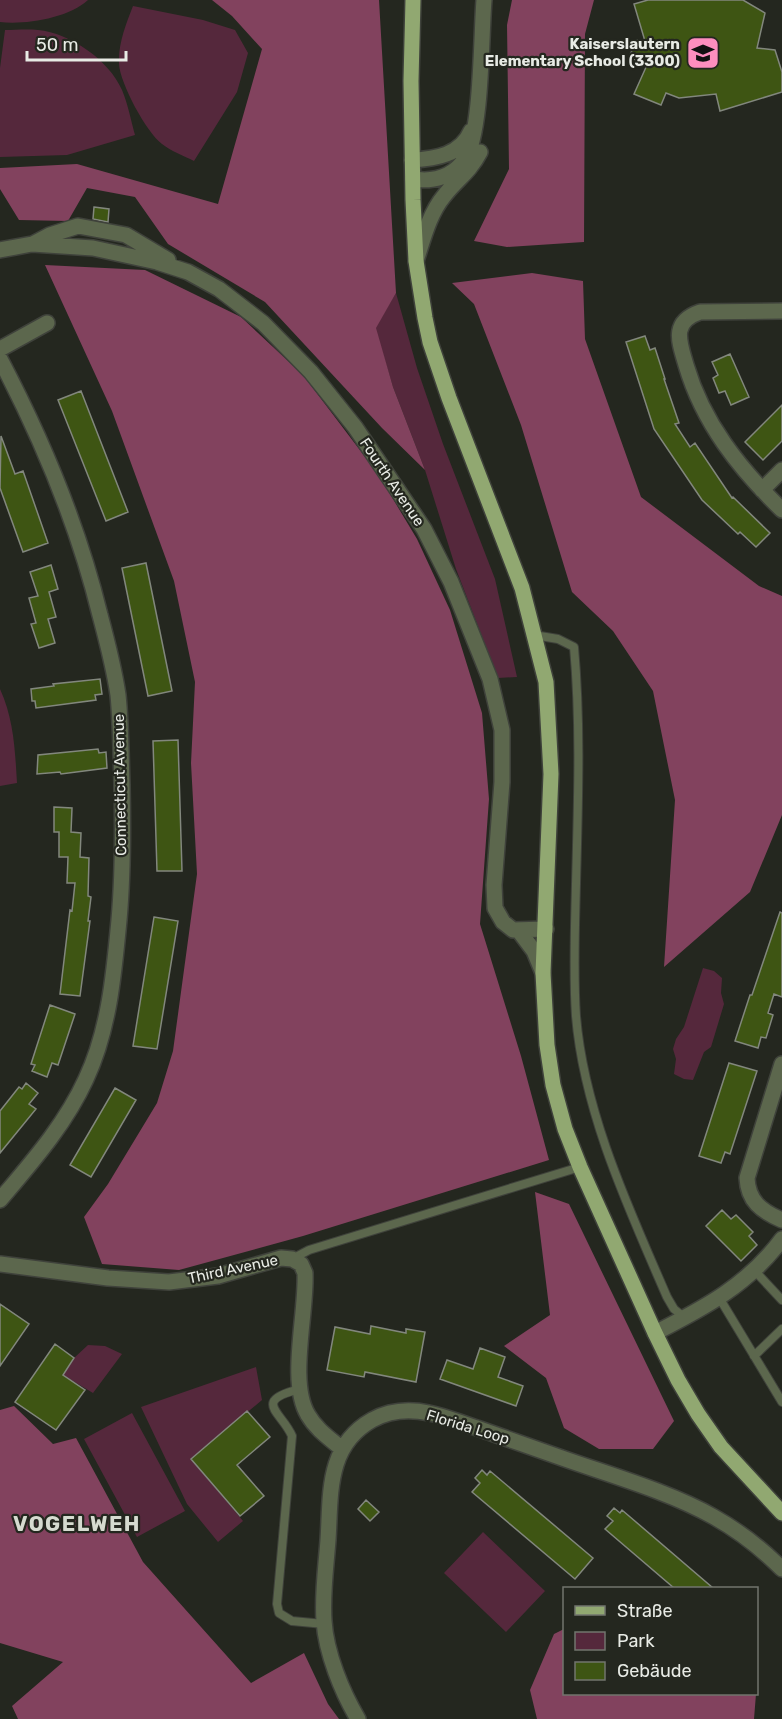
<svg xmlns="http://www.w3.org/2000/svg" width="782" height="1719" font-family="Rubik,sans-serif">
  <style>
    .green { fill: #55283c }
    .forest { fill: #82425e }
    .building { fill: #3e5513; stroke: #82877d; stroke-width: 1.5 }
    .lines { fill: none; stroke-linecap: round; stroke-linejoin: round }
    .service-casing { stroke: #3f423b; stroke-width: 10 }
    .minor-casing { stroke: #3f423b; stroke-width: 18 }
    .primary-casing { stroke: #3f423b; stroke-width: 18 }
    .service { stroke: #5c674d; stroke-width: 8 }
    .minor { stroke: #5c674d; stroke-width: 15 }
    .primary { stroke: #91a871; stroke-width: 15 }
    .labels { text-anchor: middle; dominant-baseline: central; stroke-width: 4.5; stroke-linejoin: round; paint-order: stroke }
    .poi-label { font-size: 15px; font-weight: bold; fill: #e8ebe5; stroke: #24271f; text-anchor: end }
    .street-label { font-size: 15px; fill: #e8ebe5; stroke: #24271f }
    .district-label { font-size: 21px; font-weight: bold; letter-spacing: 1.5px; fill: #d6dbd0; stroke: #24271f }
  </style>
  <rect width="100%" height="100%" fill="#24271f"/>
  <path class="green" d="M 0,0 L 88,0 C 69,18 25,25 0,22 Z
    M 133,6 L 203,20 L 235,30 L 248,53 L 237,92 L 194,161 C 184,156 171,151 162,144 C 146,132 120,83 119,64 C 118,44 126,24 133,6 Z
    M 5,30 C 15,30 27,29 38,30 C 70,33 109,60 122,90 C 128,104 131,121 135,135 L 67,155 L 0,157 L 0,68 Z
    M 396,293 L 417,368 L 443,444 L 495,579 L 517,677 L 498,678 L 456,569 L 425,470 L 393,387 L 375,328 Z
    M 0,689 C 14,720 15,750 17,783 L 0,786 Z
    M 703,968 L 714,971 L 722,978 L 721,993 L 724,1004 L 711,1047 L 704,1052 L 693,1080 L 684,1079 L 674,1074 L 676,1059 L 673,1049 L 676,1039 L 684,1027 Z
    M 88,1345 L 105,1346 L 122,1354 L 93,1393 L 63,1375 L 74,1358 Z
    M 256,1367 L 262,1400 L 191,1459 L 243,1521 L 218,1542 L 187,1504 L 141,1407 Z
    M 132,1413 L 185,1511 L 137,1537 L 84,1439 Z
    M 483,1532 L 545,1591 L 506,1632 L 444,1573 Z"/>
  <path class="forest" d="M 212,0 L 379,0 L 396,293 L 376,328 L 393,387 L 425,470 L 382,428 L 265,302 L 168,244 L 135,197 L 87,188 L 68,221 L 19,220 L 0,189 L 0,168 L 77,164 L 218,204 L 262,49 L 232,16 Z
    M 512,0 L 594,0 L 585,34 L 584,242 L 507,247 L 474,241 L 509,169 L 507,25 Z
    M 45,265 L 145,270 L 241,317 L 303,375 L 378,474 L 417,539 L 450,610 L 482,713 L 489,799 L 480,924 L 521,1056 L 549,1160 L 303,1236 L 179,1270 L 102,1264 L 84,1217 L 108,1184 L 157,1103 L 173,1051 L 197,874 L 191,763 L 195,682 L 174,581 L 112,411 Z
    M 532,273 L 583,281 L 585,339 L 641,497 L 759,586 L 782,596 L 782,815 L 750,892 L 664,967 L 675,800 L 653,691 L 613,631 L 572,592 L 521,425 L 474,304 L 452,283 Z
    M 535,1192 L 569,1204 L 674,1421 L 653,1449 L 599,1449 L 564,1428 L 546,1378 L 504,1346 L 550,1315 Z
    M 14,1406 L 53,1444 L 76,1438 L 143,1562 L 251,1683 L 304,1653 L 328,1704 L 339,1719 L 18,1719 L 12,1706 L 63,1662 L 0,1643 L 0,1410 Z
    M 564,1629 L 564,1694 L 756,1694 L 754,1719 L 537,1719 L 530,1690 L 554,1634 Z"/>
  <path class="building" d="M 648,0 L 743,0 L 765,13 L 757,48 L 775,50 L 782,72 L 782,92 L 720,111 L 716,94 L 679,98 L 666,93 L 661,105 L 634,94 L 647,65 L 629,57 L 637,40 L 645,41 L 634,4 Z
    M 94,207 L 109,209 L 108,222 L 93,219 Z
    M 645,336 L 650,350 L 655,348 L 665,379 L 664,379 L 679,423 L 675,424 L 690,447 L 695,443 L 732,498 L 733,497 L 770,533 L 756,547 L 740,532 L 738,534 L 702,500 L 654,429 L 626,342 Z
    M 730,354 L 749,397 L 731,405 L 725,391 L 719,393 L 713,378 L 718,375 L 712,362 Z
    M 81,391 L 128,512 L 106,521 L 58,400 Z
    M 782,405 L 782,441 L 763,460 L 745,442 Z
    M 1,436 L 15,474 L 23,471 L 48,543 L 23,552 L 0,488 Z
    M 146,563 L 172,691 L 148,696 L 122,568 Z
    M 51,565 L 58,589 L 49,592 L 56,617 L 48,619 L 55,643 L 39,648 L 31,624 L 36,623 L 29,598 L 38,596 L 30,572 Z
    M 100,679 L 102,694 L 95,695 L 96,700 L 36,708 L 35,701 L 32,701 L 31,689 L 54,686 L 53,684 Z
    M 178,740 L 182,871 L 157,871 L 153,741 Z
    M 98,749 L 99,753 L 106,752 L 107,768 L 61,774 L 60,772 L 37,774 L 38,755 Z
    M 54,807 L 72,808 L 71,832 L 81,833 L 80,857 L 89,858 L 88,896 L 91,897 L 88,921 L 90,921 L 80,996 L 60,994 L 70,910 L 72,911 L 75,883 L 67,883 L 68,857 L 59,857 L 59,832 L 54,832 Z
    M 780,912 L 782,913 L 782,997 L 774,994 L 768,1013 L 773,1015 L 766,1038 L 761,1037 L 758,1048 L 735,1041 L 750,995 L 752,995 Z
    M 154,917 L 178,921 L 157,1049 L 133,1046 Z
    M 50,1005 L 75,1014 L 58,1065 L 52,1063 L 47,1077 L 32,1071 L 35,1065 L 31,1064 Z
    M 729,1063 L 757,1071 L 730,1154 L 725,1152 L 721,1163 L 699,1156 Z
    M 26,1083 L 38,1093 L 29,1104 L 36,1109 L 0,1153 L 0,1111 L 19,1087 L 22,1089 Z
    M 115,1088 L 136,1100 L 91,1177 L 70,1165 Z
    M 722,1210 L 731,1219 L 736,1215 L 753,1232 L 749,1236 L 757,1245 L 741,1261 L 706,1226 Z
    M 0,1304 L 29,1324 L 0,1366 Z
    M 371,1326 L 406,1333 L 406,1329 L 425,1332 L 416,1382 L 365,1372 L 364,1377 L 327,1370 L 335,1327 L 370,1334 Z
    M 55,1344 L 74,1358 L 63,1375 L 85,1390 L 56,1430 L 15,1402 Z
    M 480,1348 L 505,1357 L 498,1377 L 523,1386 L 516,1406 L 440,1379 L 447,1360 L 473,1369 Z
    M 247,1411 L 270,1437 L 237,1465 L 264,1496 L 240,1516 L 191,1459 Z
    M 482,1470 L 487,1475 L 490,1471 L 593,1558 L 575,1579 L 472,1492 L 480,1483 L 475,1478 Z
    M 366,1500 L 379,1512 L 370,1521 L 358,1509 Z
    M 614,1508 L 620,1513 L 622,1510 L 713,1588 L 674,1588 L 605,1529 L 613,1521 L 607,1516 Z"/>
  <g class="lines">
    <g class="service-casing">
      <path id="service" d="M 534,635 L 558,639 L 574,647 C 581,725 578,805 576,884 C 575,928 573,972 576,1016 C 584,1113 629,1209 667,1297 L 674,1309 L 685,1318
        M 292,1259 L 309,1250 L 580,1167
        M 754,1270 L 782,1300
        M 720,1299 L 782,1402
        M 754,1356 L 782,1329
        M 300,1389 C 251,1401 282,1412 292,1436 L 277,1604 L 279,1613 L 292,1621 L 324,1624"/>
    </g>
    <g class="minor-casing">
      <path id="minor" d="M 412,160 C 435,159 461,155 471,131
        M 413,179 C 433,182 453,177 465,159 C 482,133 481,36 484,0
        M 33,244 L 50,235 L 78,226 L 126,235 L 168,260
        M 0,250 L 32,244 L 93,248 L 157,262 L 188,272 L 219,289 L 263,323 L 311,372 L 355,427 L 424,529 L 451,582 L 490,679 L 502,730 L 502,782 L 494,885 L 495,908 L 503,922 L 513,930 L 546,929
        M 416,261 C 423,240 429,214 444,196 C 457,179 469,173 480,152
        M 782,311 L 700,312 C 671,322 679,341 686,365 C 703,423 739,468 782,510
        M 0,349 L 47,323
        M 0,359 C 43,441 78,525 100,615 C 107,641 114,668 118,695 C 121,725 121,755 122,785 C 123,830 123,875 119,920 C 114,974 109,1030 86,1079 C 65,1125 32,1162 0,1200
        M 762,490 L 782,470
        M 519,931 L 534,951 L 543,973
        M 782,1064 L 747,1178 C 748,1201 761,1211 782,1220
        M 0,1264 L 108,1278 L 169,1282 L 218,1276 L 281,1258 L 292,1259 L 301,1264 L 305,1273 C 307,1313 288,1382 308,1415 C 316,1429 329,1438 341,1448
        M 655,1333 C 704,1308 748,1285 782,1239
        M 358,1719 C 342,1692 326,1653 324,1621 C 322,1594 326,1567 328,1540 C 331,1494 326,1446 372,1420 C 390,1410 410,1409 429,1413 C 445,1416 461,1423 477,1428 C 505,1438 534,1448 562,1458 C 610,1475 670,1492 714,1517 C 739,1531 762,1549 782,1569"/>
    </g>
    <g class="primary-casing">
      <path id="primary" d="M 413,0 L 411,81 L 413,200 L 416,261 L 425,318 L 430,342 L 449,398 L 522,588 L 546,682 L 551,774 L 543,973 L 547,1045 L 553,1085 L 565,1129 L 580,1167 L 655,1333 L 678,1380 L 698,1414 L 721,1447 L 782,1513"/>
    </g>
    <use href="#service" class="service"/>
    <use href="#minor" class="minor"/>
    <use href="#primary" class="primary"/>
  </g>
  <defs>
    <g id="school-square" transform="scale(1.725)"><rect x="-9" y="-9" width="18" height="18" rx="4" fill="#fd8ebe" stroke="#24271f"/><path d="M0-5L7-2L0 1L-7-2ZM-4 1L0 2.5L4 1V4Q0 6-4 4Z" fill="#111"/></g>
  </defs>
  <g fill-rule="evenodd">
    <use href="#school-square" x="703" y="53"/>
  </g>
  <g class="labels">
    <g class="poi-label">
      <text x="680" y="44">Kaiserslautern<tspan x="680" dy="17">Elementary School (3300)</tspan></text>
    </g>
    <g class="street-label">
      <text transform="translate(392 482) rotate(56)">Fourth Avenue</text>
      <text transform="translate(120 785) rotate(-91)">Connecticut Avenue</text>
      <text transform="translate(233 1269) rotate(-12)">Third Avenue</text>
      <text transform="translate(468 1427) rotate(17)">Florida Loop</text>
    </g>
    <g class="district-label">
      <text x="77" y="1523">VOGELWEH</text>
    </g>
  </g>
  <rect x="563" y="1587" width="195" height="108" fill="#24271f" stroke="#72756e" stroke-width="1.5"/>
  <rect x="575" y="1606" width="30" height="9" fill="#91a871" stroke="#72756e" stroke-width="1.5"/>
  <text x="617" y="1617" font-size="18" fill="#e8ebe5">Straße</text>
  <rect x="575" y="1632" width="30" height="18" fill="#55283c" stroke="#72756e" stroke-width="1.5"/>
  <text x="617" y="1647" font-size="18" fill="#e8ebe5">Park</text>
  <rect x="575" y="1662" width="30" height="18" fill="#3e5513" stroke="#72756e" stroke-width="1.5"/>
  <text x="617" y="1677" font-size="18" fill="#e8ebe5">Gebäude</text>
  <path d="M27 51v9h99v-9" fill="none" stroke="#e8ebe5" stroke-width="3"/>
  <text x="36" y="51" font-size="18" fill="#e8ebe5" stroke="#24271f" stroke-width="4.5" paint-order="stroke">50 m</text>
</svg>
